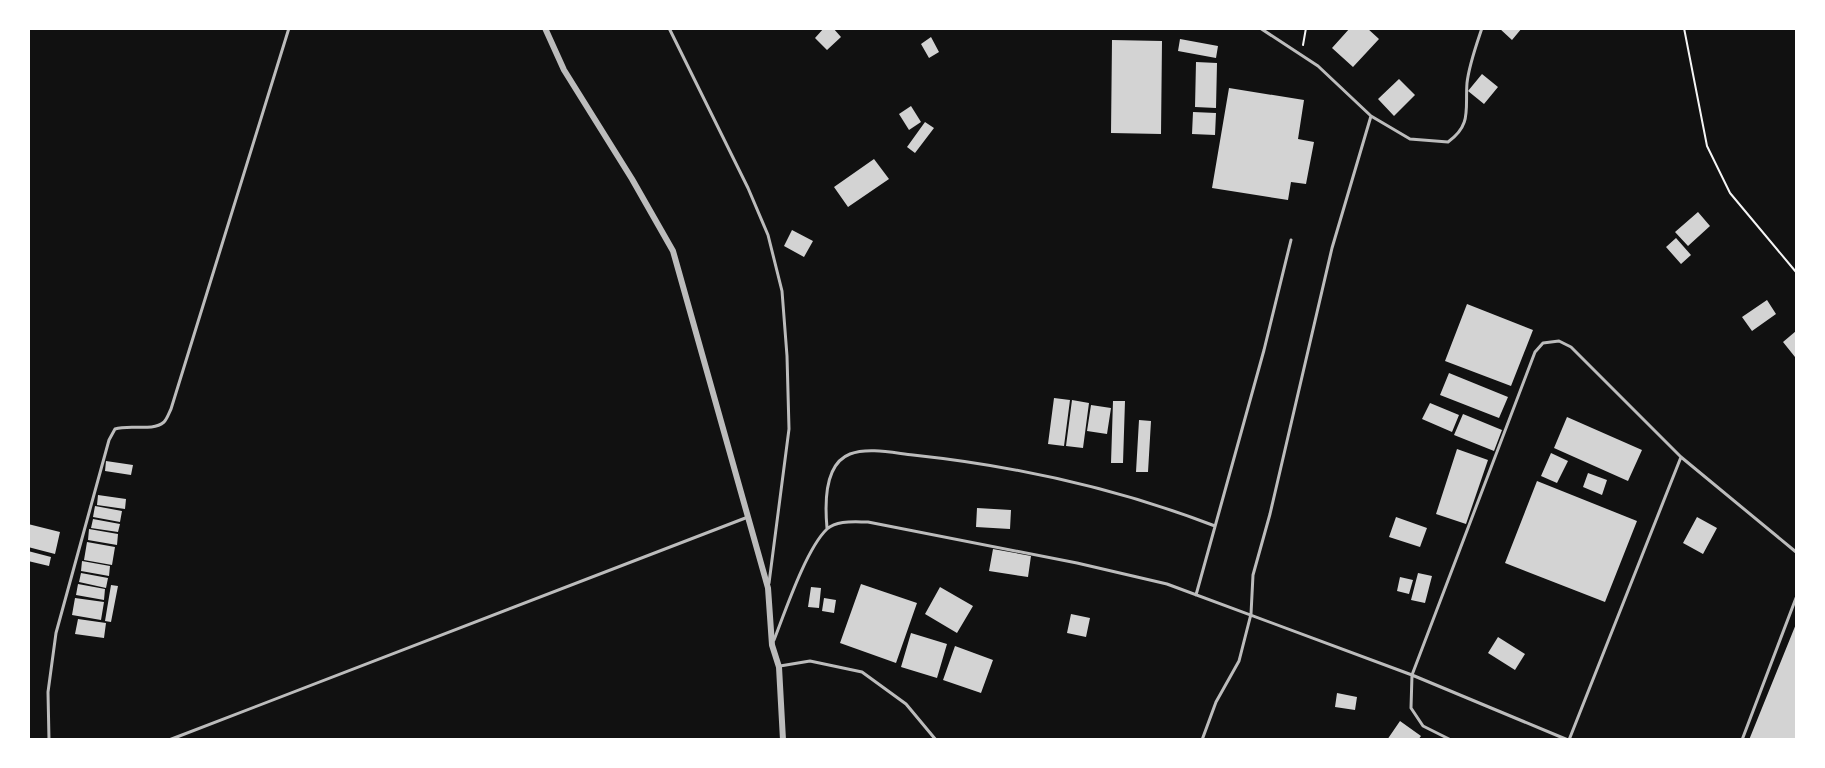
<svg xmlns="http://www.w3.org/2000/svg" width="1825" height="768" font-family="'Noto Serif',serif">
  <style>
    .building { fill: #d3d3d3 }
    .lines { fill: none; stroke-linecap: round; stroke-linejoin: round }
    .path { stroke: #f5f5f5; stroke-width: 2 }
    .service { stroke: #bcbcbc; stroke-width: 3 }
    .minor { stroke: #bcbcbc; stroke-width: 6 }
  </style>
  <rect width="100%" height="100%" fill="#111"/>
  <path class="building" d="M 824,28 L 833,28 L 841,37 L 827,50 L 815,38 Z
    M 1350,28 L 1367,28 L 1379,39 L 1353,67 L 1332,48 Z
    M 1499,28 L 1522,28 L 1512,40 Z
    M 931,37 L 939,52 L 929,58 L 921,44 Z
    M 1180,39 L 1218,46 L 1216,58 L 1178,51 Z
    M 1112,40 L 1162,41 L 1161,134 L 1111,133 Z
    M 1196,62 L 1217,63 L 1216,108 L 1195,107 Z
    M 1482,74 L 1498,87 L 1484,104 L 1468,91 Z
    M 1399,79 L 1415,95 L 1394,116 L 1378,99 Z
    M 1229,88 L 1304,100 L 1298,139 L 1314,142 L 1306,184 L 1291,182 L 1288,200 L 1212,188 Z
    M 911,106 L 921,122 L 909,130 L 899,114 Z
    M 1193,112 L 1216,113 L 1215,135 L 1192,134 Z
    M 925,122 L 934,128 L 915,153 L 907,147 Z
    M 874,159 L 889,179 L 848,207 L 834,187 Z
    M 1698,212 L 1710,226 L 1688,246 L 1675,232 Z
    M 792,230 L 813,241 L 804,257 L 784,246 Z
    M 1676,238 L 1691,255 L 1681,264 L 1666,247 Z
    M 1767,300 L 1776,314 L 1752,331 L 1742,317 Z
    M 1467,304 L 1533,330 L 1511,386 L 1445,361 Z
    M 1796,331 L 1796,356 L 1795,357 L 1783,342 Z
    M 1449,373 L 1508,397 L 1499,418 L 1440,395 Z
    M 1054,398 L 1070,400 L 1064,446 L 1048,444 Z
    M 1072,400 L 1089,403 L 1083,448 L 1066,446 Z
    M 1113,401 L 1125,401 L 1123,463 L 1111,463 Z
    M 1430,403 L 1459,415 L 1452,432 L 1422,419 Z
    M 1091,405 L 1111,408 L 1107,434 L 1087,431 Z
    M 1463,414 L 1502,430 L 1494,451 L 1454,435 Z
    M 1567,417 L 1642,450 L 1628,481 L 1554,448 Z
    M 1139,420 L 1151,421 L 1148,472 L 1136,472 Z
    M 1457,449 L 1488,460 L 1466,524 L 1436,514 Z
    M 1551,453 L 1568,461 L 1557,483 L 1541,476 Z
    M 106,461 L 133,465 L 131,475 L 105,471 Z
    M 1588,473 L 1607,480 L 1602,495 L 1583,487 Z
    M 1537,481 L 1637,521 L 1605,602 L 1505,563 Z
    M 98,495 L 126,499 L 125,509 L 97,505 Z
    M 95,506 L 122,511 L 120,522 L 93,517 Z
    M 977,508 L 1011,510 L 1010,529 L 976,527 Z
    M 1396,517 L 1427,528 L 1420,547 L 1389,537 Z
    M 1697,517 L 1717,528 L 1703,554 L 1683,543 Z
    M 93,519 L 120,524 L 118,532 L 91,528 Z
    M 28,524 L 60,532 L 55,554 L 28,547 Z
    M 89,529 L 118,534 L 117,545 L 88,540 Z
    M 87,542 L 115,547 L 112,565 L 84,560 Z
    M 993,549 L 1031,556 L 1028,577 L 989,571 Z
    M 28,551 L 51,557 L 49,566 L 28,561 Z
    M 82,561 L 110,566 L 109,576 L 81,571 Z
    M 81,573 L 108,578 L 106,588 L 79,582 Z
    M 1418,573 L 1432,576 L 1425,603 L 1411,600 Z
    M 1400,577 L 1413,580 L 1409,594 L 1397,591 Z
    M 78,584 L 105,589 L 104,600 L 76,595 Z
    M 861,584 L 917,603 L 896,663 L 840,643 Z
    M 111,585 L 118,586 L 111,622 L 105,621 Z
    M 811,587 L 821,588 L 819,608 L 808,607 Z
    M 940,587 L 973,606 L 957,633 L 925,614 Z
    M 75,598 L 104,602 L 101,620 L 72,615 Z
    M 824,598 L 836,600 L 834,613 L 822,611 Z
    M 1071,614 L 1090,618 L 1086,637 L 1067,633 Z
    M 78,619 L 106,623 L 104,638 L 75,634 Z
    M 1796,624 L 1796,740 L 1749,740 Z
    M 911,633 L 947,644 L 937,678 L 901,667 Z
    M 1498,637 L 1525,654 L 1515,670 L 1488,653 Z
    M 955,646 L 993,660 L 981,693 L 943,680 Z
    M 1337,693 L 1357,697 L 1355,710 L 1335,707 Z
    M 1400,721 L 1421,736 L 1418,740 L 1387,740 Z"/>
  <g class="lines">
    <path class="path" d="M 1684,28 L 1707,146 L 1730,193 L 1796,272
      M 1303,45 L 1306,28"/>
    <path class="service" d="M 669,28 L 748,188 L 768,235 L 782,291 L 787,356 L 789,429 L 769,583
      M 1371,116 L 1410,139 L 1448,142 C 1472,125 1465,109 1467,83 C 1469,65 1476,46 1482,28
      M 827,528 C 825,506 824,464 850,454 C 868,447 894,453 913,455 C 1016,466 1119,489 1215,526
      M 1196,595 L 1264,350 L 1291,240
      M 774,640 C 785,612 806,549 827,529 C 837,520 854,522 868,522 L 1077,563 L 1167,584 L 1412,675 L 1568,740
      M 780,666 L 810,661 L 862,672 L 906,704 L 936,740
      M 49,740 L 48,692 L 56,633 L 109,440 L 115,429 C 130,424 152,432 164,422 C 167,419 169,413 171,409 L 289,28
      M 169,740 L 748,517
      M 1202,740 L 1216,702 L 1239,661 L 1251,614 L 1253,575 L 1270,514 L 1332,248 L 1371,116 L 1318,66 L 1260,28
      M 1451,740 L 1423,726 L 1411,708 L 1412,675 L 1535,352 L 1543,343 L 1559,341 L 1571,347 L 1681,457 L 1796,552
      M 1569,740 L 1681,457
      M 1742,740 L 1796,598"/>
    <path class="minor" d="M 545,28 L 564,70 L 632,179 L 673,251 L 768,588 L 772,645 L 779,667 L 783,740"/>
  </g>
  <rect width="1825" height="768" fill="none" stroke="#ffffff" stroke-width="60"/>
</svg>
